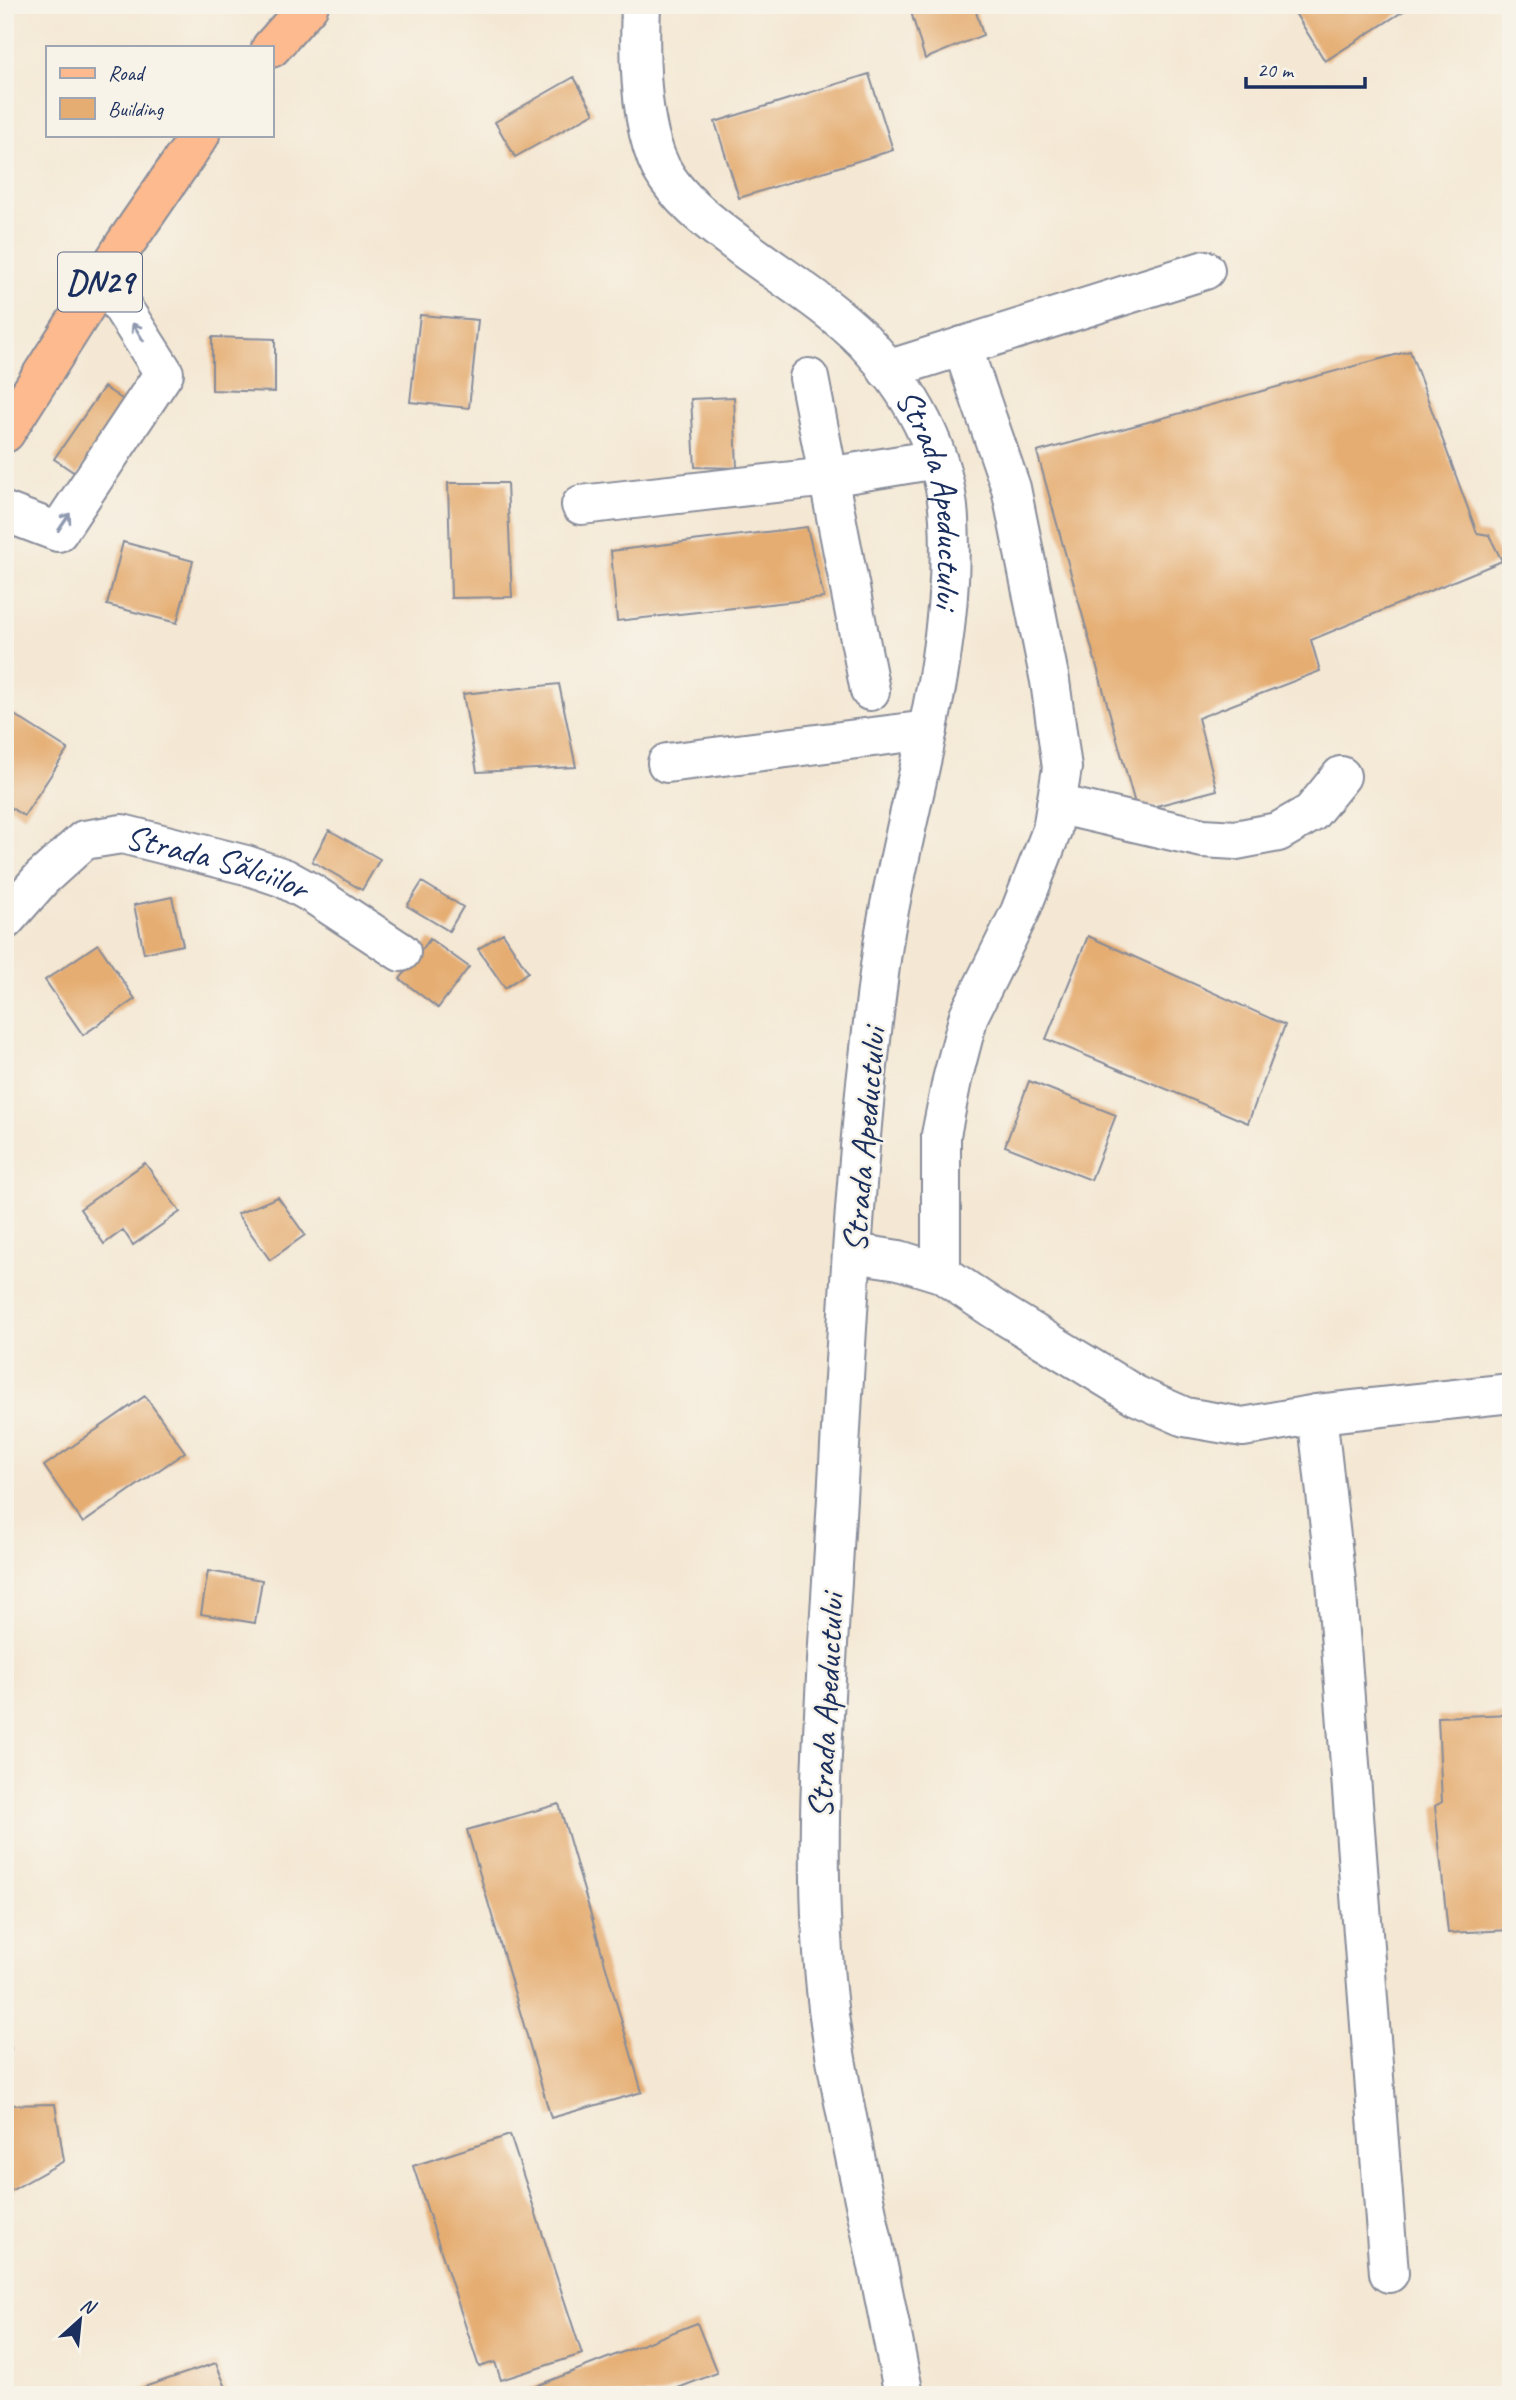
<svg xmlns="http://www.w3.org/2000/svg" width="1516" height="2400" font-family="Caveat,sans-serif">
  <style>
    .building { fill: #e5ad72 }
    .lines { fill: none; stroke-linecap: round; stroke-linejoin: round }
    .minor-casing { stroke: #888c99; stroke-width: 42 }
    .major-casing { stroke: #888c99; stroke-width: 42 }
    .minor { stroke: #fff; stroke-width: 38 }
    .major { stroke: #fcba8e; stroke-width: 38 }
    .oneway { stroke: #8d97ae }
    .labels { text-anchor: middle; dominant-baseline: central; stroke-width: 5; stroke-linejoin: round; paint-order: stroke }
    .shield { fill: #f7f3e8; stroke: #5d6a87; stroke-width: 2 }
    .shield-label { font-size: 33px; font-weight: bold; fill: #1b2f5e }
    .street-label { font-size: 35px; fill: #1b2f5e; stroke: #f7f3e8 }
  </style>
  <rect width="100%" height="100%" fill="#f7f3e8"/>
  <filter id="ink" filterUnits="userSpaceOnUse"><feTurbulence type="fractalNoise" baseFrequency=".0143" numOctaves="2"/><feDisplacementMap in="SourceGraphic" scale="14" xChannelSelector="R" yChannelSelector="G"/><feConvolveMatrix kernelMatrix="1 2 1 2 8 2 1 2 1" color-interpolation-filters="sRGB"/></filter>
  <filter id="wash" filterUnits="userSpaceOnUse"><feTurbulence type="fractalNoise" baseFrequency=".00686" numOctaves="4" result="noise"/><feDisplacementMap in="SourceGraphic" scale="28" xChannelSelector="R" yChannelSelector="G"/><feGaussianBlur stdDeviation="1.57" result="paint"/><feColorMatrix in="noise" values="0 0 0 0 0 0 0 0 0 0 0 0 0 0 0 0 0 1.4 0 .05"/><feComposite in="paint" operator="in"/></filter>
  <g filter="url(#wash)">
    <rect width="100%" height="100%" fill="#f4e8d4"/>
    <g id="blocks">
      <path class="building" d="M 909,5 L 974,5 L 983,35 L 925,59 Z
        M 1290,5 L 1413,5 L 1325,61 Z
        M 869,74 L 893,150 L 739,198 L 715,122 Z
        M 574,77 L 594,113 L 515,157 L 495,122 Z
        M 420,315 L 478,320 L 469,408 L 410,402 Z
        M 212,337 L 275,339 L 275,392 L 212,390 Z
        M 1410,351 L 1477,533 L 1489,535 L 1502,561 L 1311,640 L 1320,671 L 1198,718 L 1217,790 L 1137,811 L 1037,452 Z
        M 104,387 L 128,403 L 78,475 L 54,459 Z
        M 734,397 L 737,468 L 695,467 L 691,399 Z
        M 448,483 L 507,483 L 512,597 L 451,598 Z
        M 807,527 L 824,598 L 617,621 L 611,551 Z
        M 123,542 L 193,561 L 177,623 L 107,605 Z
        M 559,684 L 576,767 L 477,772 L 463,694 Z
        M 5,709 L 68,749 L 24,816 L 5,804 Z
        M 329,830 L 380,859 L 362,890 L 312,861 Z
        M 422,882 L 463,907 L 449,931 L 407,906 Z
        M 172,897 L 183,945 L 144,953 L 134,905 Z
        M 503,933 L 528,972 L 505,988 L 478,949 Z
        M 1088,936 L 1285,1025 L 1248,1123 L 1046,1039 Z
        M 430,939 L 469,967 L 438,1008 L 400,979 Z
        M 98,944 L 135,999 L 83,1035 L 45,980 Z
        M 1029,1081 L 1116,1115 L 1091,1180 L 1005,1146 Z
        M 145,1163 L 180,1212 L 133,1245 L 123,1230 L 104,1244 L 80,1209 Z
        M 278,1197 L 305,1235 L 270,1260 L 237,1214 Z
        M 145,1396 L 185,1452 L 83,1523 L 44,1466 Z
        M 208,1571 L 262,1580 L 255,1623 L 201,1614 Z
        M 1511,1714 L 1511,1797 L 1509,1798 L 1511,1930 L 1448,1933 L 1435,1806 L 1442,1802 L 1438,1717 Z
        M 559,1804 L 642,2092 L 551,2118 L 467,1830 Z
        M 6,2033 L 11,2049 L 5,2052 L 5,2034 Z
        M 55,2104 L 64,2161 L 5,2194 L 5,2105 Z
        M 510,2135 L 582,2354 L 501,2380 L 495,2362 L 479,2367 L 413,2166 Z
        M 697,2323 L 717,2373 L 660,2395 L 513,2395 Z
        M 216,2363 L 229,2395 L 123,2395 L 123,2394 Z"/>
    </g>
  </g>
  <g filter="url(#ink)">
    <use href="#blocks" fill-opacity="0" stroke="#888c99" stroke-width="2"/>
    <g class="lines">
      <g class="minor-casing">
        <g id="minor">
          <path id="s1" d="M 641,5 C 639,52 639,125 661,168 C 679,201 713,225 742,247 C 782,277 827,304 863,340 C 910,389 945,451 949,519 C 957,657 908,797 885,932 C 877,982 872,1033 866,1083 C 850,1243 843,1404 833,1565 C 824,1712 811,1861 828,2008 C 835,2063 847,2117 858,2171 C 874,2245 889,2320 904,2395"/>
          <path d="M 887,370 L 1205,270"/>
          <path d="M 809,378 L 870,691"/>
          <path d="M 581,505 L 828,477 L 937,459"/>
          <path d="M 5,512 L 58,532 L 164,373 L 103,277"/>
          <path d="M 667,763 L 928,730"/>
          <path d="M 1056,804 L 1203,838 L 1236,840 L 1278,832 L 1311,813 L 1341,776"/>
          <path id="s2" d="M 5,920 L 42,878 L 84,840 L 122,834 L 246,865 L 284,878 L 313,894 L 401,952"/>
          <path d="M 853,1253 L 899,1260 L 941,1273 L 994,1309 L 1135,1395 L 1185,1417 L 1243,1427 L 1317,1414 L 1511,1393"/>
          <path d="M 941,1273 L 941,1135 L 952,1080 L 969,1015 L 1020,912 L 1052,830 L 1062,768 L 1050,681 L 1011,488 L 962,346"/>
          <path d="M 1317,1414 L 1336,1581 L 1389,2273"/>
        </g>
      </g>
      <g class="major-casing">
        <path id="major" d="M 271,48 L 309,5
          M 5,433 L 125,244 L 200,135"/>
      </g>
      <use href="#minor" class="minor"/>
      <use href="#major" class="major"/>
    </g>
    <defs><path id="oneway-shaft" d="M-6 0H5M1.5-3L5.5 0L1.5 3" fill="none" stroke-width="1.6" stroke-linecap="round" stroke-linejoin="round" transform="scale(1.75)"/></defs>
    <g class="oneway">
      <use href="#oneway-shaft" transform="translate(138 332) rotate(-122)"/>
      <use href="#oneway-shaft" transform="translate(64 522) rotate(-56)"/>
    </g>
  </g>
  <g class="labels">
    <rect class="shield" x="58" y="252.5" width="84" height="59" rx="5"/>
    <g class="shield-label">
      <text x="100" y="282">DN29</text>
    </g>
    <g class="street-label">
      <text stroke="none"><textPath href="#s1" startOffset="612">Strada Apeductului</textPath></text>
      <text stroke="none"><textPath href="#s2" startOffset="250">Strada Sălciilor</textPath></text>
      <text transform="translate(864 1140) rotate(-85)">Strada Apeductului</text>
      <text transform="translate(826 1706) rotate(-87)">Strada Apeductului</text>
    </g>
  </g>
  <rect width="1516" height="2400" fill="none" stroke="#f7f3e8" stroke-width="28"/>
  <rect x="46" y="46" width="228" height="91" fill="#f7f3e8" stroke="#9fa5b1" stroke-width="2"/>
  <rect x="60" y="68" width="35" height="10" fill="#fcba8e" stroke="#9fa5b1" stroke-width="2"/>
  <text x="108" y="80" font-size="21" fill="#1b2f5e">Road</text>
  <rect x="60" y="98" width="35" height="21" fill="#e5ad72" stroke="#9fa5b1" stroke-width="2"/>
  <text x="108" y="116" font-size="21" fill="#1b2f5e">Building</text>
  <g transform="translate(80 2320) rotate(27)" stroke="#f7f3e8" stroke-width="5" paint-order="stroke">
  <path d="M0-5L12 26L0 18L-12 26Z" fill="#1b2f5e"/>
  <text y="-10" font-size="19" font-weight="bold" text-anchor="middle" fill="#1b2f5e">N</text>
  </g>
  <path d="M1246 77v10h119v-10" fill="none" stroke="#1b2f5e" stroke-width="3.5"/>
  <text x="1257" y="77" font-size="21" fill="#1b2f5e" stroke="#f7f3e8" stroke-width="5" paint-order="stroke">20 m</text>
</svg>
